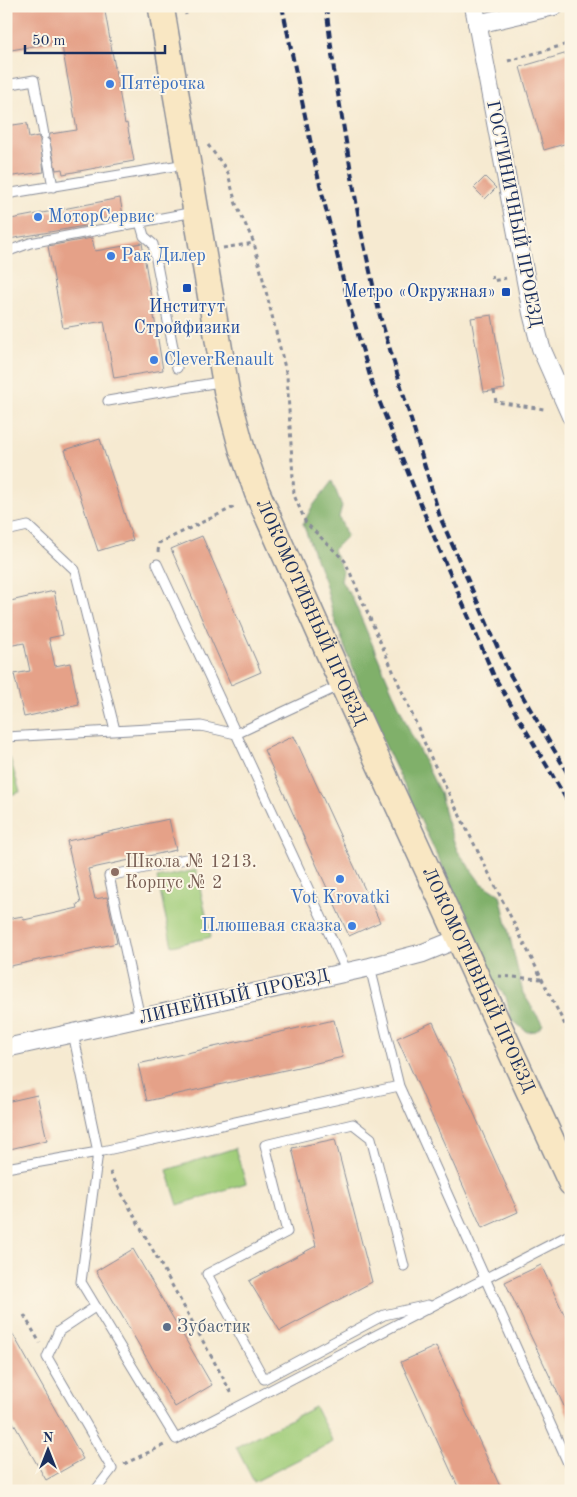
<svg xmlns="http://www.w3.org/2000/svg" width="577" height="1497" font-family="'Old Standard TT',serif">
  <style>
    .green { fill: #a1cd7a; stroke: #5e7e6c }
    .forest { fill: #80b06a; stroke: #4e7064 }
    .building { fill: #e5a188 }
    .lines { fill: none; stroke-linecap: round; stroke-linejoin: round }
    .lane-casing { stroke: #888c98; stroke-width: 11 }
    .street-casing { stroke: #888c98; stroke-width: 20 }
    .secondary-casing { stroke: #888c98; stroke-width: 28 }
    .path { stroke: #888c98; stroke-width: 3; stroke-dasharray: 4 4; stroke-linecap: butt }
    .lane { stroke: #fff; stroke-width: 9 }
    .street { stroke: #fff; stroke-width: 18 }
    .secondary { stroke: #f9e7c3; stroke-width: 25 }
    .rail { stroke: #1b2f5e; stroke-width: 4; stroke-dasharray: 8 4; stroke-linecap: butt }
    .shop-dot { fill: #3f7fe0; stroke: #fcf5e5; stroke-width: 2 }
    .transit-dot { fill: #1a4fb4; stroke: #fcf5e5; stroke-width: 2 }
    .education-dot { fill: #8d6e63; stroke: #fcf5e5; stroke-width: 2 }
    .service-dot { fill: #5c6f8a; stroke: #fcf5e5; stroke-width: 2 }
    .labels { text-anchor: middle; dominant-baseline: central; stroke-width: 4; stroke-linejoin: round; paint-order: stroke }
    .shop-label { font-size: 18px; fill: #366cbe; stroke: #fcf5e5; text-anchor: start }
    .street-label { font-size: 18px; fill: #1b2f5e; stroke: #fcf5e5 }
    .transit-label { font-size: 18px; fill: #164399; stroke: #fcf5e5; text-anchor: end }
    .education-label { font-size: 18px; fill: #785e54; stroke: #fcf5e5; text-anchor: start }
    .service-label { font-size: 18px; fill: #4e5e75; stroke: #fcf5e5; text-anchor: start }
  </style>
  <rect width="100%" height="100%" fill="#fcf5e5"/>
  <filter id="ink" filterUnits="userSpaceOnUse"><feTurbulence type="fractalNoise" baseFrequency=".02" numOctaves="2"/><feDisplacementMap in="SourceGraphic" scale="10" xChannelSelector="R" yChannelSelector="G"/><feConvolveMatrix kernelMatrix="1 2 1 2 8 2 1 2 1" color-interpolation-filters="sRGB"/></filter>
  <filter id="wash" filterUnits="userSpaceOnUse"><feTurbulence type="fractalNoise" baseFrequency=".0096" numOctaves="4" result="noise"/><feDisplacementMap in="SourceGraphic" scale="20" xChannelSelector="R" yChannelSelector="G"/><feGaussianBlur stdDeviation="1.12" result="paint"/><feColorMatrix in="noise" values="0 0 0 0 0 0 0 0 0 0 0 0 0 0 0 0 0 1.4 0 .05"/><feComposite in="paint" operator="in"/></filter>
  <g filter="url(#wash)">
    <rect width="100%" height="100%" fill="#f6ead1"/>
    <path class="green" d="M 10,758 L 20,792 L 6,796 L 6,759 Z
      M 196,870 L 211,937 L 172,946 L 157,878 Z
      M 235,1148 L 246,1183 L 178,1205 L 167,1170 Z
      M 315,1407 L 333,1442 L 254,1482 L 236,1447 Z"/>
    <path class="forest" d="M 332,481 L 342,506 L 339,517 L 347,536 L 333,550 L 343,571 L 341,581 L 352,597 L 410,732 L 440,793 L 446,819 L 457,850 L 480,882 L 500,895 L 523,993 L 543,1025 L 536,1031 L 527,1032 L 511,1019 L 506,997 L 492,980 L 479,944 L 369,711 L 334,618 L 325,583 L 303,524 L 312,507 Z"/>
    <g id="blocks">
      <path class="building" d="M 6,6 L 104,6 L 125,124 L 127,123 L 134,161 L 63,174 L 62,169 L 56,170 L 49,138 L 50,134 L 77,130 L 61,41 L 6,51 Z
        M 571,52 L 571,142 L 544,150 L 520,67 Z
        M 27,123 L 29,138 L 38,136 L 40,140 L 44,172 L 6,177 L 6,126 Z
        M 485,177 L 496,188 L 485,199 L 474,188 Z
        M 120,198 L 123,215 L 89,221 L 90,225 L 9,239 L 6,220 Z
        M 92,238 L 95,251 L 142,243 L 163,370 L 114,378 L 104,321 L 63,328 L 48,246 Z
        M 492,315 L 505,389 L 484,392 L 471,318 Z
        M 100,439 L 133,540 L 98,551 L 65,450 Z
        M 202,536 L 261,672 L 231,685 L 171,549 Z
        M 54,591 L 63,635 L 49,638 L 55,666 L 70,663 L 79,705 L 24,717 L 14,674 L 30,671 L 24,643 L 8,646 L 6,602 Z
        M 294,736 L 380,922 L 349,936 L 264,750 Z
        M 169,819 L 176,850 L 88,869 L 95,899 L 107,897 L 117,943 L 6,967 L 6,919 L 23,916 L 24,920 L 78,908 L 77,904 L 81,903 L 67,841 Z
        M 334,1020 L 343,1057 L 147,1101 L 138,1064 Z
        M 433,1022 L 518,1212 L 482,1228 L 397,1038 Z
        M 37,1095 L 47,1140 L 6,1150 L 6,1102 Z
        M 335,1139 L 372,1282 L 280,1331 L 249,1281 L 316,1246 L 292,1148 Z
        M 133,1249 L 212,1385 L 175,1407 L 96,1271 Z
        M 541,1265 L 571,1329 L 571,1421 L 505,1282 Z
        M 6,1322 L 83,1459 L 46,1480 L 6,1410 Z
        M 436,1346 L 502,1491 L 460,1491 L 401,1362 Z"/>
    </g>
  </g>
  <g filter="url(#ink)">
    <use href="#blocks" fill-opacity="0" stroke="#888c98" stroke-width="1"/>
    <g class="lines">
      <g class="lane-casing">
        <path id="lane" d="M 6,85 L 34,80 L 44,135
          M 45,143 L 53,187
          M 6,194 L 186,164
          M 140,222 L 144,236 L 153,244 L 177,368
          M 6,252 L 30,243 L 194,212
          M 108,401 L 225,381
          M 6,531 L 28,526 L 75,570 L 115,730
          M 157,564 L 347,972
          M 6,737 L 201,726 L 236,734 L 341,685
          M 370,967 L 399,1086 L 571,1470
          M 140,1018 L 109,876 L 190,858
          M 73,1033 L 98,1152 L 399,1086
          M 6,1168 L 98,1152 L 81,1282 L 176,1439 L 571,1234
          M 404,1266 L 371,1138 L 353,1124 L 265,1145 L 287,1232 L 207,1274 L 264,1379 L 384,1315 L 428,1305
          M 95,1491 L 112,1469 L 47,1357 L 59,1331 L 95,1307"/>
      </g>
      <g class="street-casing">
        <path id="street" d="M 474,6 L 532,313 L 541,348 L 571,416
          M 477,24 L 554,6
          M 6,1048 L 370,967 L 423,953 L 460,938"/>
      </g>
      <g class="secondary-casing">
        <g id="secondary">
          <path id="s1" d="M 161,6 L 227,393 L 242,449 L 257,492 L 343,685 L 571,1183"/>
        </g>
      </g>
      <path class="path" d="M 185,6 L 186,15
        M 508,61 L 571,43
        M 208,145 L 227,170 L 236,204 L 254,243 L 287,376 L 294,495 L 306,523 L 345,561 L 432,760 L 571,1037
        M 223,248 L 254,243
        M 492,275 L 493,281 L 506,278
        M 494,390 L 496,402 L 544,409
        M 158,552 L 159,543 L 234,507
        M 498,976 L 541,979
        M 110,1172 L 233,1396
        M 24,1315 L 40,1343
        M 124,1464 L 164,1445"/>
      <use href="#lane" class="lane"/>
      <use href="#street" class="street"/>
      <use href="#secondary" class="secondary"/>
      <path class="rail" d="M 282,6 L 316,168 L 348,300 L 372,383 L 429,525 L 494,676 L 571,807
        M 326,6 L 334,70 L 361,231 L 380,316 L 440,517 L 508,671 L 571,779"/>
    </g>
  </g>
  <g class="shop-dot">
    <circle cx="110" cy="84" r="5"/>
    <circle cx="38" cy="217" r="5"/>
    <circle cx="111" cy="256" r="5"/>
    <circle cx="154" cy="360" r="5"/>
    <circle cx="340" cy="879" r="5"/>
    <circle cx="352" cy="926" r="5"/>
  </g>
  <g class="transit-dot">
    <rect x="182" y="283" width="10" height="10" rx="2.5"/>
    <rect x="501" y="287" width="10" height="10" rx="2.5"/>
  </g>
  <circle class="education-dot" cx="115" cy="872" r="5"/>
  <circle class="service-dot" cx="167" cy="1327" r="5"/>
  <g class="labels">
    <g class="shop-label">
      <text x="120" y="84">Пятёрочка</text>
      <text x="48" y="217">МоторСервис</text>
      <text x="121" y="256">Рак Дилер</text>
      <text x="164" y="360">CleverRenault</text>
      <text x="340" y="898" text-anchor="middle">Vot Krovatki</text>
      <text x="342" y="926" text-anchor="end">Плюшевая сказка</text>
    </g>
    <g class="street-label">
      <text transform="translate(514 214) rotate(79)">ГОСТИНИЧНЫЙ ПРОЕЗД</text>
      <text stroke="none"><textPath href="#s1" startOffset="628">ЛОКОМОТИВНЫЙ ПРОЕЗД</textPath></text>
      <text stroke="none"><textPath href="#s1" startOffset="1032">ЛОКОМОТИВНЫЙ ПРОЕЗД</textPath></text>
      <text transform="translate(234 997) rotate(-13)">ЛИНЕЙНЫЙ ПРОЕЗД</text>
    </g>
    <g class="transit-label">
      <text x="496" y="292">Метро «Окружная»</text>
      <text x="187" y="307" text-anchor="middle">Институт<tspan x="187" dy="21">Стройфизики</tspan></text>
    </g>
    <g class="education-label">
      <text x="125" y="862">Школа № 1213.<tspan x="125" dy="21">Корпус № 2</tspan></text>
    </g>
    <g class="service-label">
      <text x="177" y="1327">Зубастик</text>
    </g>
  </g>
  <rect width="577" height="1497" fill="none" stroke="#fcf5e5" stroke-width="25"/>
  <g transform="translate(48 1450)" stroke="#fcf5e5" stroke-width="4" paint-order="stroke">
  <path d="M0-4L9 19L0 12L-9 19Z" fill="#1b2f5e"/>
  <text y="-8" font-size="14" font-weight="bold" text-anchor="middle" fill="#1b2f5e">N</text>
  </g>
  <path d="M25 45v8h140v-8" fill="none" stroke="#1b2f5e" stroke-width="2.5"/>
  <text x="32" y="45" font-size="15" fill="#1b2f5e" stroke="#fcf5e5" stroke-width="4" paint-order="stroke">50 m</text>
</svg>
